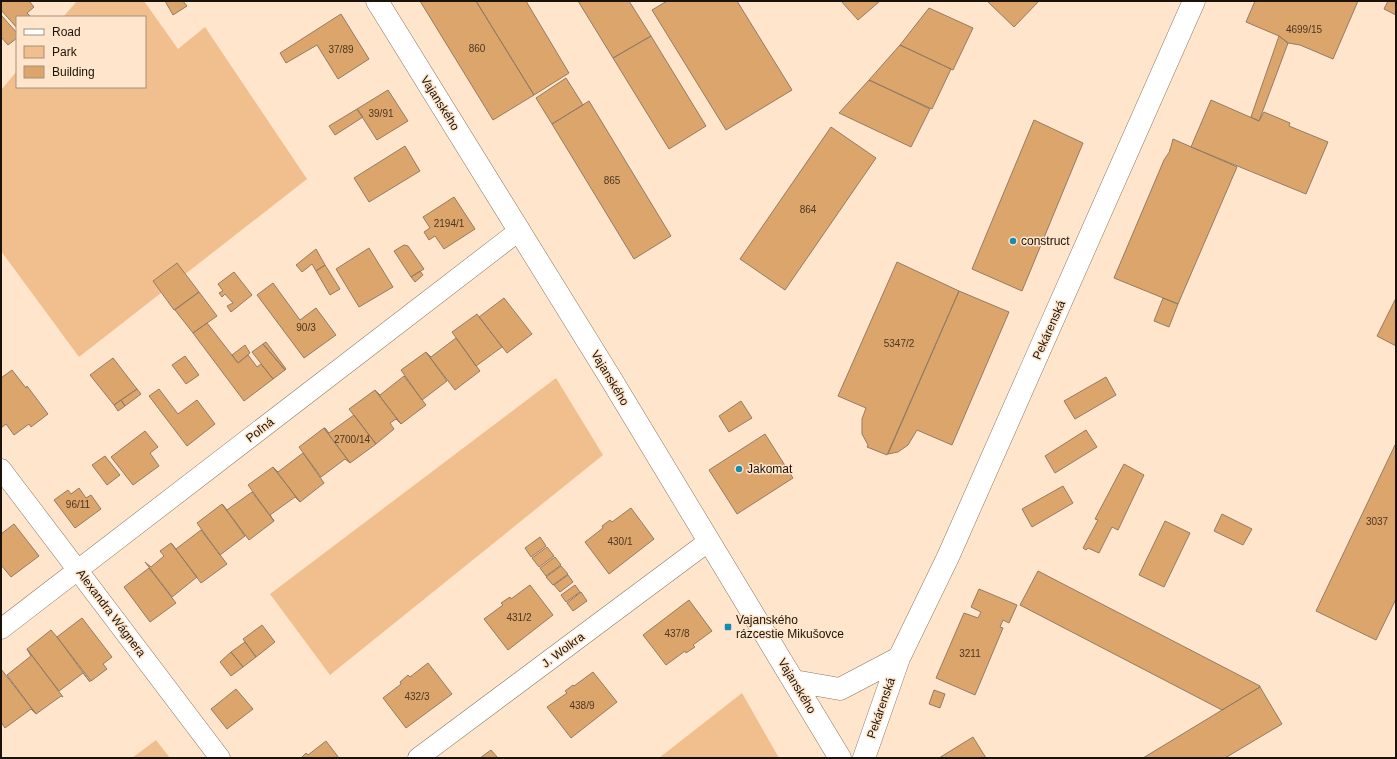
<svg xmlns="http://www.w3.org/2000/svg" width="1397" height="759" font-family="Arial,sans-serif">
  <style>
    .green { fill: #f1bf8d }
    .building { fill: #dca56c; stroke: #937c64 }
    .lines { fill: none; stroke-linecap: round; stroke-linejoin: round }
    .street-casing { stroke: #8f7760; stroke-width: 21 }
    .secondary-casing { stroke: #8f7760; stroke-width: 23 }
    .street { stroke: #fff; stroke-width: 20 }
    .secondary { stroke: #fff; stroke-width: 22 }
    .poi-dot { fill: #168db0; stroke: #ffe5cb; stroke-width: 1.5 }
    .labels { text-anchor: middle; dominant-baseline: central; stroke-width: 3; stroke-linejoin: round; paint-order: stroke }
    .number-label { font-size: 10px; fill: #4b3722 }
    .street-label { font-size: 12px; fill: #1b1209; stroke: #ffe5cb }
    .poi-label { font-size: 12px; fill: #1b1209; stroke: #ffe5cb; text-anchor: start }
  </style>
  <rect width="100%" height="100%" fill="#ffe5cb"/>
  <path class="green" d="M 77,1 L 144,1 L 178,49 L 205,27 L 307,179 L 79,357 L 1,251 L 1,90 L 17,71 L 17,87 L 145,87 L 145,17 L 63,17 Z
    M 556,378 L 603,455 L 330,675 L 270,594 Z
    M 742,693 L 779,758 L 659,758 Z
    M 156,740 L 170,758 L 132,758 Z"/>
  <path class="building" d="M 1,1 L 29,1 L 34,7 L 27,13 L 31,17 L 17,17 L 17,28 L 1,10 Z
    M 165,1 L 183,1 L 187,6 L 173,15 Z
    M 420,1 L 476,1 L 534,95 L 493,120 Z
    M 476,1 L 526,1 L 569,73 L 534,95 Z
    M 578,1 L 629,1 L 651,36 L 613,58 Z
    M 667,1 L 737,1 L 792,90 L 726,130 L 652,10 Z
    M 841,1 L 880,1 L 858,20 Z
    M 987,1 L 1039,1 L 1014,27 Z
    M 1255,1 L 1358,1 L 1333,59 L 1300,45 L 1288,43 L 1279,36 L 1246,22 Z
    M 1388,1 L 1396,1 L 1396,15 L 1384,9 Z
    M 929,8 L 973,28 L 953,70 L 900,45 Z
    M 341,14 L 369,59 L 338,79 L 317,45 L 286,63 L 280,53 Z
    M 1,15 L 17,33 L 17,38 L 8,45 L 1,37 Z
    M 651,36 L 706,126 L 669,149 L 613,58 Z
    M 1279,36 L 1288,43 L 1259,121 L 1251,117 Z
    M 900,45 L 951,69 L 932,109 L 869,80 Z
    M 566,78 L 583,105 L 552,124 L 536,98 Z
    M 869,80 L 930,109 L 911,147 L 839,113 Z
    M 388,90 L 408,121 L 377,140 L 357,109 Z
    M 1211,100 L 1259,121 L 1264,112 L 1290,123 L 1289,126 L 1328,142 L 1306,194 L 1191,147 Z
    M 589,101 L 671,236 L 634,259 L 552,124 Z
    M 357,109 L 363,117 L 335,135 L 329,126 Z
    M 1034,120 L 1083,143 L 1022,291 L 972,269 Z
    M 831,127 L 876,158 L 785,290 L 740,259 Z
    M 1173,139 L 1237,167 L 1178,304 L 1114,278 L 1164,160 L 1170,151 L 1169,150 L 1170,150 Z
    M 405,146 L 420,171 L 369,202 L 354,178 Z
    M 454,197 L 475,229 L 444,249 L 435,236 L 429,240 L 424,232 L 430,228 L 423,217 Z
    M 404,245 L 408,246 L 424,269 L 411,277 L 394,251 Z
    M 369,248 L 393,287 L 359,307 L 336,269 Z
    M 316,249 L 325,265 L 316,271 L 312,264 L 302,272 L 296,265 Z
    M 897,262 L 959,291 L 887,455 L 867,447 L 868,445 L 862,434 L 862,419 L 866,408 L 838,396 Z
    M 177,263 L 199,292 L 174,310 L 153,281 Z
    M 325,265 L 340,289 L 330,295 L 316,271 Z
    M 420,271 L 423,275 L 415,282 L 411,277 Z
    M 234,272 L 252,295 L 231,312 L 227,306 L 233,303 L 225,294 L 222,297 L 219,293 L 223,291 L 218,284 Z
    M 273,283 L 300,320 L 316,308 L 336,335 L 304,358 L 257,295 Z
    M 959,291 L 1009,312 L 952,445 L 917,430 L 908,445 L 898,452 L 888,454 Z
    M 199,292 L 217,316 L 193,333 L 175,310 Z
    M 504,298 L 532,334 L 507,353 L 479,317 Z
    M 1163,298 L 1178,304 L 1169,327 L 1154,321 Z
    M 1396,298 L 1396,346 L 1377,336 Z
    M 477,314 L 502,347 L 476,366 L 452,332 Z
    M 207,323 L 238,363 L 248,355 L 257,367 L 261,364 L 273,379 L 244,401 L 193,333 Z
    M 456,338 L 480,371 L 455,390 L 426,352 L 431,357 Z
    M 266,342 L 286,369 L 285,370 L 263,344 Z
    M 263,344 L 285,370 L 273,379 L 252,352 Z
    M 245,345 L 250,353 L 238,363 L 232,355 Z
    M 426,352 L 447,381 L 422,400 L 401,370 Z
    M 185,356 L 199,375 L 186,384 L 172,365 Z
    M 113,358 L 137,389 L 114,405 L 90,375 Z
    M 12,370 L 26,388 L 27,386 L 48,414 L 31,427 L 29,424 L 14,435 L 6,424 L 1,428 L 1,378 Z
    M 404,376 L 426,405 L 401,424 L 375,390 L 380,395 Z
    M 1106,377 L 1116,395 L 1075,419 L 1064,401 Z
    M 137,389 L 141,394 L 125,406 L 121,400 Z
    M 159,389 L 178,414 L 197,400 L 215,424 L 187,446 L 149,396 Z
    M 375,390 L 401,424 L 396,419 L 390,423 L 394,429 L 376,444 L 349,409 Z
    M 121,400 L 125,406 L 118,411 L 114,405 Z
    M 741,401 L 752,418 L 729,432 L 719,416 Z
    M 354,415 L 376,444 L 350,463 L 324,428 L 325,428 L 329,433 Z
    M 324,428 L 350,463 L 345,459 L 321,477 L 299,447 Z
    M 1086,430 L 1097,447 L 1055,473 L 1045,456 Z
    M 145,431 L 158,447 L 150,453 L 159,466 L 133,485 L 111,457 Z
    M 765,434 L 793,478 L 737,514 L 709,470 Z
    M 1396,443 L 1396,599 L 1376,640 L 1316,611 Z
    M 303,453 L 324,483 L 300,502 L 273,467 L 278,472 Z
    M 105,456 L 120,475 L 107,485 L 92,465 Z
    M 1124,464 L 1144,475 L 1118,530 L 1112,527 L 1099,553 L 1088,548 L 1086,550 L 1083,548 L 1098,520 L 1095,519 Z
    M 273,467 L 300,502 L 295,497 L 270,515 L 274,521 L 248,485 Z
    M 1063,486 L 1073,503 L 1032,527 L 1022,509 Z
    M 79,488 L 86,498 L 91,495 L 101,509 L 75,528 L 54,500 L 68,490 L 71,494 Z
    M 252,492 L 274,521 L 249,540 L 222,504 L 227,510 Z
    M 222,504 L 245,536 L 220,555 L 197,523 Z
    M 631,508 L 654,539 L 609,574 L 585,542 L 603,528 L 602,526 L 610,520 L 612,522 Z
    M 1222,514 L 1252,529 L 1243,545 L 1214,531 Z
    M 1165,521 L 1190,533 L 1164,587 L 1139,575 Z
    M 14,524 L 39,556 L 11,577 L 1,565 L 1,534 Z
    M 201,530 L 227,564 L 201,583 L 171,543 L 176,549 Z
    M 540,537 L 546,546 L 531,557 L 525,548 Z
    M 171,543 L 197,577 L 172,597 L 145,562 L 151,567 L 164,556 L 160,551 Z
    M 547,547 L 554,556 L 539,567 L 532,558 Z
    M 555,557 L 561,565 L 546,576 L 540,568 Z
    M 561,566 L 568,574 L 553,585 L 546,577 Z
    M 149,568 L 176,603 L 150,622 L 124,587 Z
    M 1038,571 L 1260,686 L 1260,687 L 1222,710 L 1020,605 Z
    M 568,575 L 573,582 L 560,592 L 554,585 Z
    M 530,585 L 553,615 L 508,650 L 484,619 L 503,605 L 501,603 L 510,597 L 511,599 Z
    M 575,585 L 580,592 L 566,602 L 561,595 Z
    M 979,589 L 1017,605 L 1009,623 L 1003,620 L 1000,627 L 1003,628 L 975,695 L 936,678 L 964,613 L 978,618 L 981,612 L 971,607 Z
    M 581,592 L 587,601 L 573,611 L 567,603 Z
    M 689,600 L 712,631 L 693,645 L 695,647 L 686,653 L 685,651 L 666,665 L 643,635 Z
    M 82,618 L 112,657 L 103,664 L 107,669 L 91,681 L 57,637 Z
    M 262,625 L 275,642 L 256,657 L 243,639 Z
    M 51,630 L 57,637 L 90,682 L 83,673 L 59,691 L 27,649 Z
    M 245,642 L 256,657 L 243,667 L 231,652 Z
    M 27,649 L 63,697 L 61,696 L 36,714 L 7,675 L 31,656 Z
    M 231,652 L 243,667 L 231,676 L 220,662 Z
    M 428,663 L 452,694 L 406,728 L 383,698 L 401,684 L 400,682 L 408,675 L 410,677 Z
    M 1,669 L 36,714 L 31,709 L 5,728 L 1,722 Z
    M 593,672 L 617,702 L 571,738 L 547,707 L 567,693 L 565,691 L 573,685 L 574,686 Z
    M 1260,687 L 1282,724 L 1225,758 L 1143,758 Z
    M 236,689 L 253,709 L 227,729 L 211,709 Z
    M 934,690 L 945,694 L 940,708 L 929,704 Z
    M 973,737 L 986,758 L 939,758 Z
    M 326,741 L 339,758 L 301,758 L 306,753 L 308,755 Z
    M 491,750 L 498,758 L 480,758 Z"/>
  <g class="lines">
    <g class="street-casing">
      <path id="street" d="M 1,469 L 220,758
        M 1,629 L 520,230
        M 418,758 L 709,541"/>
    </g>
    <g class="secondary-casing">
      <path id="secondary" d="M 377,1 L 611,379 L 840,758
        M 794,681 L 840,689 L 899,658
        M 864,758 L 899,658 L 948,557 L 1194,1"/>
    </g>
    <use href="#street" class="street"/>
    <use href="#secondary" class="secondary"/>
  </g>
  <g class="poi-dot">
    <circle cx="1013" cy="241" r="4"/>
    <circle cx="739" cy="469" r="4"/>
    <rect x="724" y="623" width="8" height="8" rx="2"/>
  </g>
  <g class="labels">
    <g class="number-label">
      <text x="1304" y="29">4699/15</text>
      <text x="477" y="48">860</text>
      <text x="341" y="49">37/89</text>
      <text x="381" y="113">39/91</text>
      <text x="612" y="180">865</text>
      <text x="808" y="209">864</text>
      <text x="449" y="223">2194/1</text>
      <text x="306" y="327">90/3</text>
      <text x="899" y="343">5347/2</text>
      <text x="352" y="439">2700/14</text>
      <text x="78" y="504">96/11</text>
      <text x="1377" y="521">3037</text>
      <text x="620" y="541">430/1</text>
      <text x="519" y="617">431/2</text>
      <text x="677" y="633">437/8</text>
      <text x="970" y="653">3211</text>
      <text x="417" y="696">432/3</text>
      <text x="582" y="705">438/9</text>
    </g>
    <g class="street-label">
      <text transform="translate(440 103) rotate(58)">Vajanského</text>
      <text transform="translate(1049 330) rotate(-66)">Pekárenská</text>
      <text transform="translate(610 378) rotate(59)">Vajanského</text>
      <text transform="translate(260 430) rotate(-38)">Poľná</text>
      <text transform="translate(111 613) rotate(53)">Alexandra Wágnera</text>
      <text transform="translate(563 650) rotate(-37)">J. Wolkra</text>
      <text transform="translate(797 686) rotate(59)">Vajanského</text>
      <text transform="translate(881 708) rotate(-71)">Pekárenská</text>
    </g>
    <g class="poi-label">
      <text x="1021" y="241">construct</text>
      <text x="747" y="469">Jakomat</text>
      <text x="736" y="620">Vajanského<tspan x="736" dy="14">rázcestie Mikušovce</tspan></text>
    </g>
  </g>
  <rect width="1397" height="759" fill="none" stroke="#1b1209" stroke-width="4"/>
  <rect x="16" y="16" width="130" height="72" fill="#ffe5cb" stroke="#a4917d"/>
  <rect x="24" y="29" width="20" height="6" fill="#ffffff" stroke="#a4917d"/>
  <text x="52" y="36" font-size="12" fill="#1b1209">Road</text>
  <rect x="24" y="46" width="20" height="12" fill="#f1bf8d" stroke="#a4917d"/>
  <text x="52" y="56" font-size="12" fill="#1b1209">Park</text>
  <rect x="24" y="66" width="20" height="12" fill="#dca56c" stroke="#a4917d"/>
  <text x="52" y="76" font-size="12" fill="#1b1209">Building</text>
</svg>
